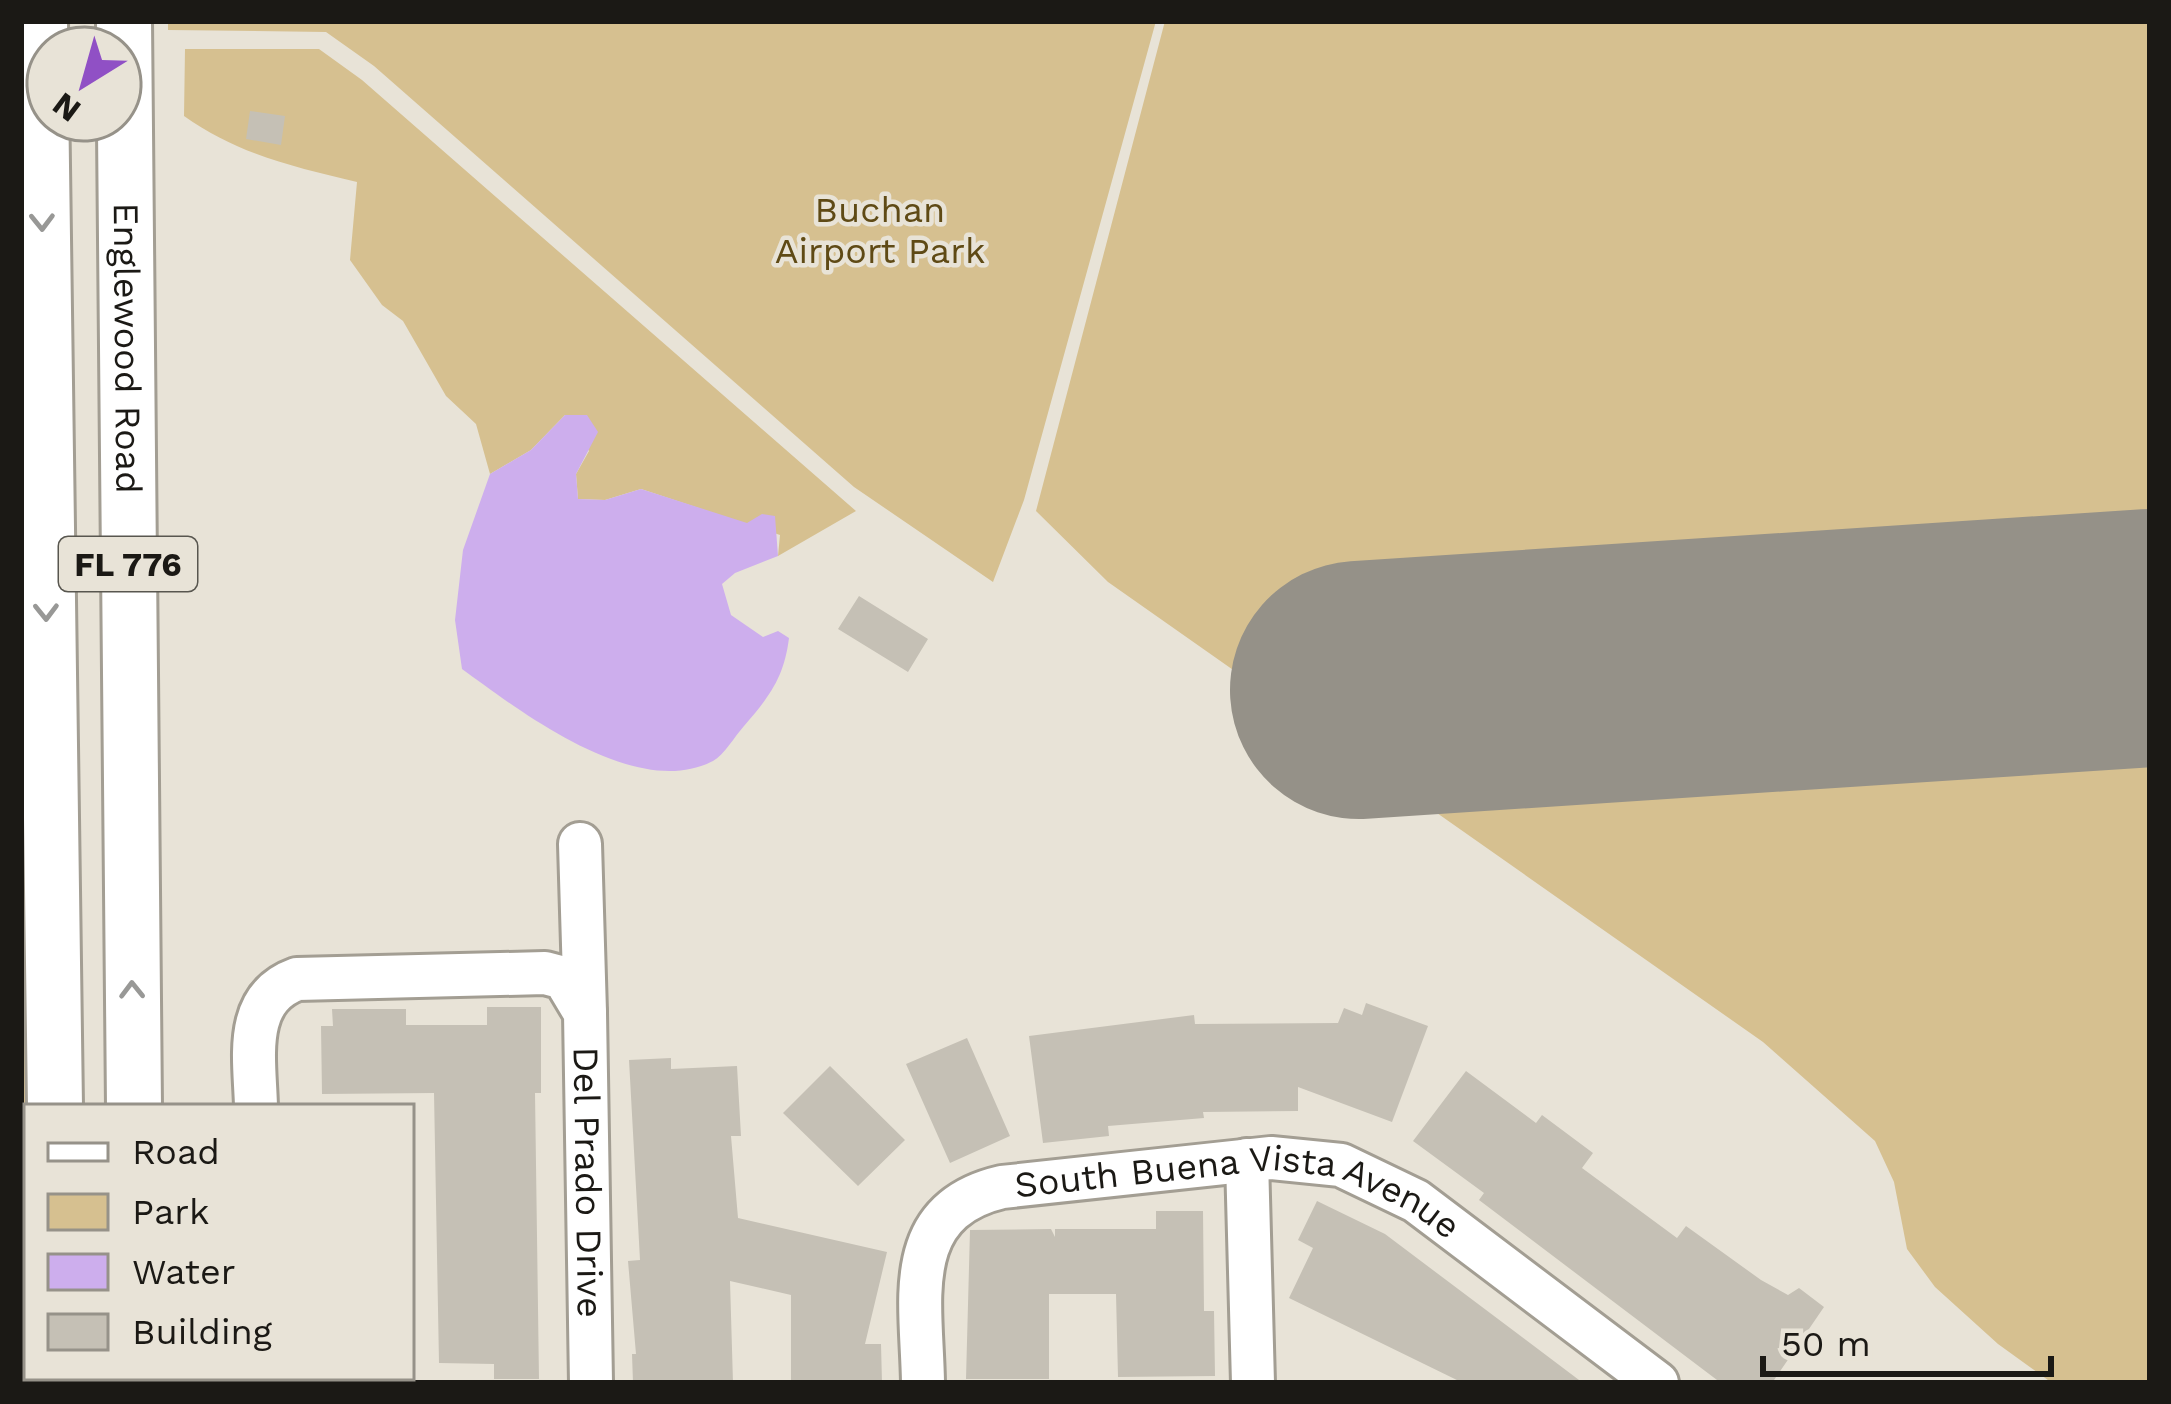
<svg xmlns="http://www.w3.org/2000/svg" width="2171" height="1404" font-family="'Work Sans',sans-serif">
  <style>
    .green { fill: #d6c090 }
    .water { fill: #cdaeed }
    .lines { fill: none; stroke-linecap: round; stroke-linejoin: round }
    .runway { stroke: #959188; stroke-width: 258 }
    .building { fill: #c5c0b5 }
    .minor-casing { stroke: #a39e93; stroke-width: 48 }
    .major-casing { stroke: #a39e93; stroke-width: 60 }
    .minor { stroke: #fff; stroke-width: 42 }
    .major { stroke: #fff; stroke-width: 54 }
    .oneway { stroke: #989896 }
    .labels { text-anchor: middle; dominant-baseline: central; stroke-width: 9; stroke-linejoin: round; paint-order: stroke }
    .shield { fill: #e8e3d7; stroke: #58564f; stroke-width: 3 }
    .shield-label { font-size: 33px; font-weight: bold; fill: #1b1915 }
    .park-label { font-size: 36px; fill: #5f4a15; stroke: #e8e3d7 }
    .street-label { font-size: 36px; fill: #1b1915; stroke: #e8e3d7 }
  </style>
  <rect width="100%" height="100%" fill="#e8e3d7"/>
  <path class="green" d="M 168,21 L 1156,21 L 1024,500 L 993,582 L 854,487 L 374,66 L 326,32 L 168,30 Z
    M 1165,21 L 2150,21 L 2150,1383 L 2052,1383 L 1998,1344 L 1935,1287 L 1907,1249 L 1894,1182 L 1875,1141 L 1763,1042 L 1108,582 L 1036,511 Z
    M 185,49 L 319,49 L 362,80 L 856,511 L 778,556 L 780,535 L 641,489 L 605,500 L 578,499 L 576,474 L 589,451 L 565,415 L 531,450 L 490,474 L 476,424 L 446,396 L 403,321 L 382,305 L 350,260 L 357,182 C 294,167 237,154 184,116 Z
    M 21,867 L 29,1001 L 23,1016 L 30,1019 L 33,1107 L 27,1107 L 27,1377 L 39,1377 L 39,1383 L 21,1383 Z"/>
  <path class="water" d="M 565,415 L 587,415 L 598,432 L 576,474 L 578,499 L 605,500 L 641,489 L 747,523 L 762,514 L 775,516 L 778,556 L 735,573 L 722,584 L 731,615 L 763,637 L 778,631 L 789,638 C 784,678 769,697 744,726 C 735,736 724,755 713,761 C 636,801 520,711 462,669 L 455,620 L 463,550 L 490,474 L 531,450 Z"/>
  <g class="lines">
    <path class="runway" d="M 1359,690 L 2150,638"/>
  </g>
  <path class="building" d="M 250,111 L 285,116 L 281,145 L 246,139 Z
    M 859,596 L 928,639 L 908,672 L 838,629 Z
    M 1366,1003 L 1428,1026 L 1392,1122 L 1298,1087 L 1298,1111 L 1203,1112 L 1204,1118 L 1108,1126 L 1109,1136 L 1043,1143 L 1029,1036 L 1194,1015 L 1195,1024 L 1338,1023 L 1344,1008 L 1362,1015 Z
    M 487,1007 L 541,1007 L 541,1093 L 535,1093 L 539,1379 L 494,1379 L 494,1364 L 439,1363 L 434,1093 L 322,1094 L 321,1026 L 333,1026 L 332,1009 L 406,1009 L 406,1025 L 487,1025 Z
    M 967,1038 L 1010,1136 L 950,1163 L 906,1064 Z
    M 671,1058 L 671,1069 L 737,1066 L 741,1136 L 731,1136 L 738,1218 L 887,1252 L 865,1344 L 881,1344 L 882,1383 L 791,1383 L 791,1295 L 730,1281 L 733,1383 L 633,1383 L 632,1354 L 636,1354 L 628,1261 L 640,1260 L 629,1060 Z
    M 830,1066 L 905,1140 L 858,1186 L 783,1113 Z
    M 1466,1071 L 1536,1123 L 1542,1115 L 1593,1153 L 1582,1168 L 1677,1238 L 1686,1226 L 1761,1280 L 1788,1295 L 1799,1288 L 1824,1307 L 1772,1383 L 1721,1383 L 1479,1200 L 1484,1193 L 1413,1141 Z
    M 1317,1201 L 1385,1234 L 1583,1383 L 1463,1383 L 1289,1298 L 1313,1248 L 1298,1240 Z
    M 1156,1211 L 1203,1211 L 1204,1311 L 1214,1311 L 1215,1376 L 1118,1377 L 1116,1294 L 1049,1294 L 1049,1379 L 966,1379 L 970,1230 L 1051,1229 L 1055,1237 L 1055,1229 L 1156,1229 Z"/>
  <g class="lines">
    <g class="minor-casing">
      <g id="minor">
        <path d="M 580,844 L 585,1012"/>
        <path id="s1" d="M 256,1107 C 255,1059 242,999 297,979 L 545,973 L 564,978 L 585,1013 L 591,1383"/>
        <path d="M 1247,1160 L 1253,1383"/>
        <path d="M 260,1377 L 260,1383"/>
        <path id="s2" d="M 923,1383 C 922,1302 899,1211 1002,1187 L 1271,1158 L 1341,1165 L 1416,1201 L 1657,1383"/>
      </g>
    </g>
    <g class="major-casing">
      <g id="major">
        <path d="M 40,21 L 55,1107"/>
        <path id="s3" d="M 124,21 L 134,1107"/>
        <path d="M 60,1377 L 60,1383"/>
        <path d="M 117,1377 L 119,1383"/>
      </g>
    </g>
    <use href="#minor" class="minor"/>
    <use href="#major" class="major"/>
  </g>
  <defs><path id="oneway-chevron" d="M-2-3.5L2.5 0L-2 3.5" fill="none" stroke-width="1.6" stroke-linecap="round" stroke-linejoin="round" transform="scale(3)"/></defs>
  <g class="oneway">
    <use href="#oneway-chevron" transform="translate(42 222) rotate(89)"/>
    <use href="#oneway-chevron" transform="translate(46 612) rotate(89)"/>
    <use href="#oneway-chevron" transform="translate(132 990) rotate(-91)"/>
  </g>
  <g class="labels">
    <rect class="shield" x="59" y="537" width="138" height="54" rx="9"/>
    <g class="shield-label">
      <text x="128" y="564">FL 776</text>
    </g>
    <g class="park-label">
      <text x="880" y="210">Buchan<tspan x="880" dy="41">Airport Park</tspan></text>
    </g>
    <g class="street-label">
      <text stroke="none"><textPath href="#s3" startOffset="327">Englewood Road</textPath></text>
      <text stroke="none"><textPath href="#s1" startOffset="624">Del Prado Drive</textPath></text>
      <text stroke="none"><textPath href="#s2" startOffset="480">South Buena Vista Avenue</textPath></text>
    </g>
  </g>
  <rect width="2171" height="1404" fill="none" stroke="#1b1915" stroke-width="48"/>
  <rect x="24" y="1104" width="390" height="276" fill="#e8e3d7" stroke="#969289" stroke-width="3"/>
  <rect x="48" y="1143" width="60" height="18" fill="#ffffff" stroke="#969289" stroke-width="3"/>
  <text x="132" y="1164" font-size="36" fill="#1b1915">Road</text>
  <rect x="48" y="1194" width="60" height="36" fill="#d6c090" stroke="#969289" stroke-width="3"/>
  <text x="132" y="1224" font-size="36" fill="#1b1915">Park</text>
  <rect x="48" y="1254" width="60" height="36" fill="#cdaeed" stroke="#969289" stroke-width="3"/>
  <text x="132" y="1284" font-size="36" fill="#1b1915">Water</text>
  <rect x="48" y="1314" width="60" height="36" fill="#c5c0b5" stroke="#969289" stroke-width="3"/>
  <text x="132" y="1344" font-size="36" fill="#1b1915">Building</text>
  <g transform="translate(84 84) rotate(217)"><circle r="57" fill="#e8e3d7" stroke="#969289" stroke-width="3"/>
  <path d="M0-9L21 45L0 30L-21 45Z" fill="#9050c5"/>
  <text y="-18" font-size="33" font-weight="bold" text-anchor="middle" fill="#1b1915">N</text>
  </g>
  <path d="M1763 1356v18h288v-18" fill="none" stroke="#1b1915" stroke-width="6"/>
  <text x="1781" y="1356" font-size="36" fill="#1b1915" stroke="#e8e3d7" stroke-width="9" paint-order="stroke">50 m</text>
</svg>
